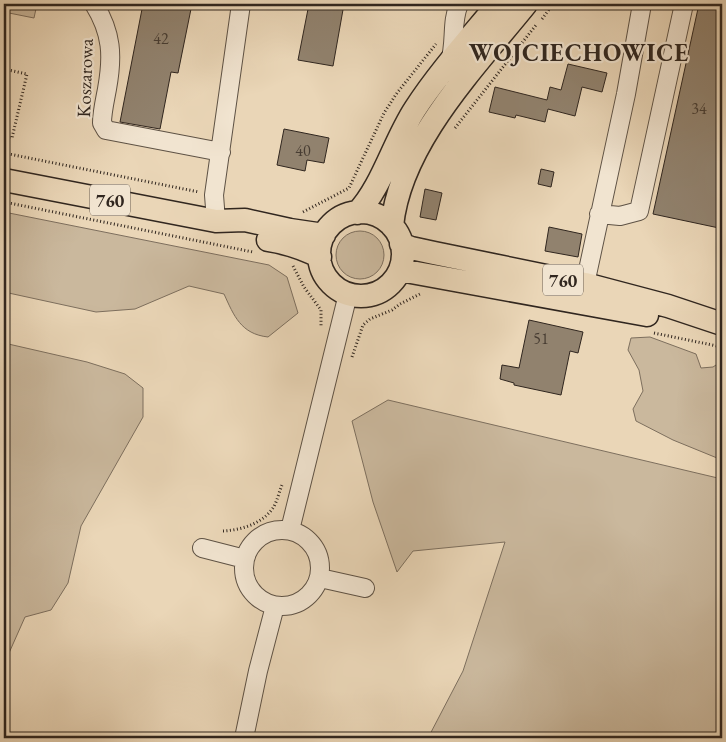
<svg xmlns="http://www.w3.org/2000/svg" width="726" height="742" font-family="'EB Garamond',serif">
  <style>
    .green { fill: #cab89d; stroke: #7d6f5e }
    .building { fill: #91826e; stroke: #30261f }
    .lines { fill: none; stroke-linecap: round; stroke-linejoin: round }
    .minor-casing { stroke: #5e5245; stroke-width: 20 }
    .major-casing { stroke: #30261f; stroke-width: 25 }
    .path { stroke: #30261f; stroke-width: 3; stroke-dasharray: 1 2.5; stroke-linecap: butt }
    .minor { stroke: #f1e4d0; stroke-width: 18 }
    .major { stroke: #ead6b7; stroke-width: 22 }
    .labels { text-anchor: middle; dominant-baseline: central; stroke-width: 4.5; stroke-linejoin: round; paint-order: stroke }
    .number-label { font-size: 16px; fill: #483d33 }
    .shield { fill: #f1e4d0; stroke: #6a5f54; stroke-width: 1 }
    .shield-label { font-size: 18px; font-weight: bold; fill: #30261f }
    .street-label { font-size: 19px; fill: #30261f; stroke: #f1e4d0 }
    .district-label { font-size: 24px; font-weight: bold; letter-spacing: 1px; fill: #30261f; stroke: #f1e4d0 }
  </style>
  <rect width="100%" height="100%" fill="#ead6b7"/>
  <filter id="stains"><feTurbulence type="fractalNoise" baseFrequency=".004" numOctaves="4"/><feColorMatrix values="0 0 0 0 .2 0 0 0 0 .09 0 0 0 0 .02 0 0 0 .5 -.17"/></filter>
  <radialGradient id="worn" r=".72"><stop offset=".6" stop-color="#630" stop-opacity="0"/><stop offset="1" stop-color="#630" stop-opacity=".3"/></radialGradient>
  <path class="green" d="M 4,4 L 37,4 L 34,18 L 4,12 Z
    M 4,212 L 269,265 L 287,277 L 298,313 L 268,337 C 241,334 234,316 224,294 L 189,286 L 135,309 L 96,312 L 4,292 Z
    M336 255a24 24 0 1 1 48 0a24 24 0 1 1-48 0Z
    M 650,337 L 696,354 L 701,368 L 713,367 L 722,361 L 722,460 L 673,440 L 636,421 L 633,409 L 643,391 L 639,370 L 628,350 L 631,338 Z
    M 4,343 L 87,362 L 125,374 L 143,388 L 143,417 L 81,526 L 68,583 L 51,610 L 25,617 L 9,653 L 4,672 Z
    M 388,400 L 722,479 L 722,738 L 428,738 L 463,671 L 505,542 L 413,551 L 397,572 L 373,502 L 352,421 Z"/>
  <path class="building" d="M 143,4 L 192,4 L 178,73 L 171,72 L 160,129 L 120,122 Z
    M 309,4 L 344,4 L 333,66 L 298,60 Z
    M 699,4 L 722,4 L 722,213 L 719,228 L 653,214 Z
    M 568,64 L 607,73 L 602,92 L 582,87 L 575,116 L 548,109 L 545,122 L 516,115 L 515,118 L 489,112 L 495,87 L 547,100 L 550,87 L 561,90 Z
    M 284,129 L 329,138 L 324,163 L 307,160 L 305,171 L 277,165 Z
    M 541,169 L 554,172 L 551,187 L 538,184 Z
    M 425,189 L 442,193 L 436,220 L 420,217 Z
    M 549,227 L 582,234 L 578,257 L 545,251 Z
    M 529,320 L 583,332 L 578,353 L 570,351 L 561,395 L 514,385 L 514,383 L 500,379 L 502,365 L 519,368 Z"/>
  <g class="lines">
    <g class="minor-casing">
      <path id="minor" d="M 94,4 C 112,33 113,56 107,89 C 105,100 102,112 102,123 L 106,130 L 221,152
        M 450,62 C 456,42 451,22 459,4
        M 599,214 L 620,216 L 639,211 L 684,4
        M 216,221 L 214,195 L 241,4
        M 585,284 L 626,94 L 642,4
        M244 568a38 38 0 1 1 76 0a38 38 0 1 1-76 0Z
        M 290,530 L 348,294
        M 202,548 L 245,559
        M 320,578 L 365,588
        M 244,738 L 258,671 L 275,606"/>
    </g>
    <g class="major-casing">
      <path id="major" d="M 4,180 L 216,221 L 245,220 L 290,230 L 324,235
        M319 254a42 42 0 1 1 84 0a42 42 0 1 1-84 0Z
        M 357,213 C 382,187 394,141 415,109 C 439,72 470,38 498,4
        M 392,226 C 400,143 476,66 526,4
        M 268,240 C 287,243 303,248 320,257
        M 401,244 L 411,248 L 434,253 L 585,284 L 668,306 L 722,324
        M 400,270 L 647,315"/>
    </g>
    <path class="path" d="M 542,19 L 553,4
      M 4,69 L 27,74 L 12,138 L 4,137
      M 455,128 L 536,25
      M 4,153 L 199,192
      M 4,202 L 253,252
      M 303,212 L 349,188 L 384,113 L 397,93 L 436,44
      M 293,266 L 304,287 L 321,310 L 321,326
      M 654,333 L 722,347
      M 352,357 L 363,325 L 370,319 L 392,310 L 400,304 L 420,294
      M 223,531 C 241,530 262,524 273,508 C 277,502 279,492 282,485"/>
    <use href="#minor" class="minor"/>
    <use href="#major" class="major"/>
  </g>
  <g class="labels">
    <g class="number-label">
      <text x="161" y="38">42</text>
      <text x="699" y="108">34</text>
      <text x="303" y="150">40</text>
      <text x="541" y="338">51</text>
    </g>
    <g class="shield">
      <rect x="90" y="184.5" width="40" height="31" rx="4"/>
      <rect x="543" y="264.5" width="40" height="31" rx="4"/>
    </g>
    <g class="shield-label">
      <text x="110" y="200">760</text>
      <text x="563" y="280">760</text>
    </g>
    <g class="street-label">
      <text transform="translate(85 78) rotate(-88)">Koszarowa</text>
    </g>
    <g class="district-label">
      <text x="579" y="52">WOJCIECHOWICE</text>
    </g>
  </g>
  <rect width="726" height="742" fill="none" stroke="#ead6b7" stroke-width="20"/>
  <rect x="5" y="5" width="716" height="732" fill="none" stroke="#30261f" stroke-width="2.5"/>
  <rect x="10" y="10" width="706" height="722" fill="none" stroke="#30261f"/>
  <rect width="100%" height="100%" filter="url(#stains)"/>
  <rect width="100%" height="100%" fill="url(#worn)"/>
</svg>
